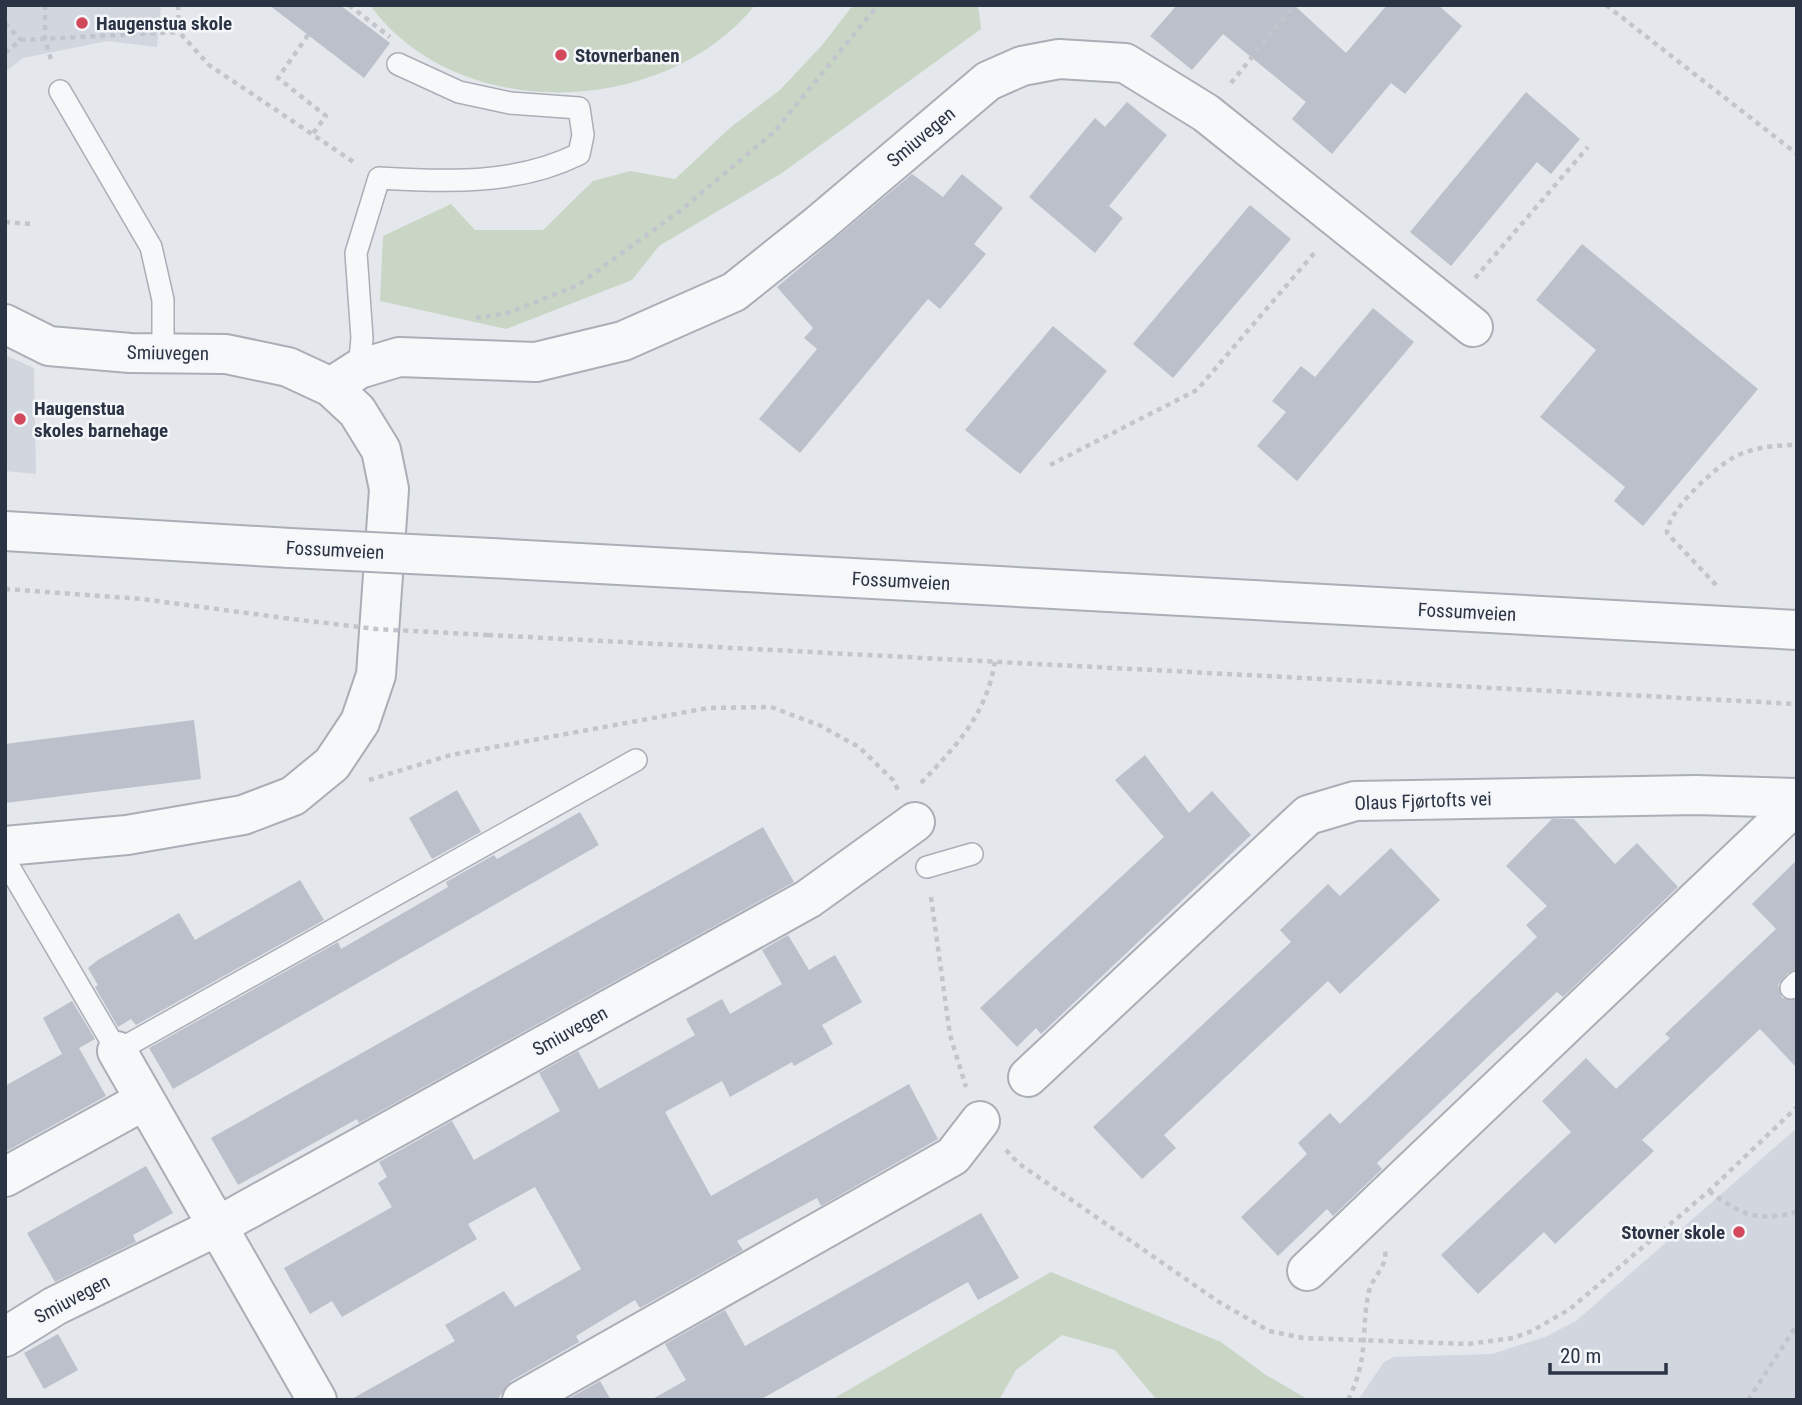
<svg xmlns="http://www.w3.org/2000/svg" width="1802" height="1405" font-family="'Roboto Condensed',sans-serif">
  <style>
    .built { fill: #d2d6de }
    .green { fill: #c9d6c5 }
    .building { fill: #bbc0ca }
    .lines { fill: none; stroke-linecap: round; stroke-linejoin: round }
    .service-casing { stroke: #a9aeb7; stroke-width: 24 }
    .minor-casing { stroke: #a9aeb7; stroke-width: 42 }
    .tertiary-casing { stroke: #a9aeb7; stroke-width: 42 }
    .path { stroke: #c2c5cb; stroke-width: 4.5; stroke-dasharray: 5 5; stroke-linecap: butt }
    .service { stroke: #f7f8fa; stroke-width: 21 }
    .minor { stroke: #f7f8fa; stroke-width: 38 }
    .tertiary { stroke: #f7f8fa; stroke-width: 38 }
    .tertiary-bridge-casing { stroke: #a9aeb7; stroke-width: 42; stroke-linecap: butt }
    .path-bridge { stroke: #c2c5cb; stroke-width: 4.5; stroke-dasharray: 5 5; stroke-linecap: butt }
    .tertiary-bridge { stroke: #f7f8fa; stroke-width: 38 }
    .poi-dot { fill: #d1495b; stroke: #f4f6f9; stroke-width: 2.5 }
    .labels { text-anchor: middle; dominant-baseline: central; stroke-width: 5; stroke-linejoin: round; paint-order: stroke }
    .poi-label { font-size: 19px; font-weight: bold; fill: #2b3445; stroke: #f4f6f9; text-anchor: start }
    .street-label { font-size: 19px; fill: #2b3445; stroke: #f4f6f9 }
  </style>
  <rect width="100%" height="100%" fill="#e4e7ec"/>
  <path class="built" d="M 5,5 L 161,5 L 157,47 L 107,41 L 23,58 L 5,72 Z
    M 5,355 L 34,368 L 36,474 L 5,471 Z
    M 1797,1128 L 1797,1400 L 1358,1400 L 1384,1362 L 1394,1357 L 1492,1354 L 1545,1337 L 1576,1321 Z"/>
  <path class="green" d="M 370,5 L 755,5 C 665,118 457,125 370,5 Z
    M 853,5 L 978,5 L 981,29 L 782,173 L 659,246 L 632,280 L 506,329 L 380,301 L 383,236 L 451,204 L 475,230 L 543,230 L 593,181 L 630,171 L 675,179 L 731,127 L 780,90 L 823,44 Z
    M 1051,1272 L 1221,1342 L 1266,1375 L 1309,1400 L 1157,1400 L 1115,1350 L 1062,1335 L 1016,1370 L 999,1400 L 831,1400 Z"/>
  <path class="building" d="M 269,5 L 340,5 L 390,43 L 364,78 Z
    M 1177,5 L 1294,5 L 1346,53 L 1387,5 L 1438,5 L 1462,26 L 1405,94 L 1391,83 L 1332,154 L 1292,119 L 1306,102 L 1223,34 L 1192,70 L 1150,36 Z
    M 1526,92 L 1580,139 L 1551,174 L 1537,162 L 1451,266 L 1410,232 Z
    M 1127,102 L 1167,135 L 1109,206 L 1123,218 L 1095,253 L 1029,197 L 1095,118 L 1105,127 Z
    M 912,174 L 943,197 L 962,174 L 1003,208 L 974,244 L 986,254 L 940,309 L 928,299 L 800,453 L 759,419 L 817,349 L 804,338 L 813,328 L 777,287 Z
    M 1250,205 L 1291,239 L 1173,378 L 1133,344 Z
    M 1582,244 L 1758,389 L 1643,526 L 1614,501 L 1625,487 L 1540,417 L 1596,350 L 1536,300 Z
    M 1373,308 L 1414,342 L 1297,481 L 1257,446 L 1286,412 L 1272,401 L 1301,366 L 1315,377 Z
    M 1053,326 L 1107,371 L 1020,474 L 965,430 Z
    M 194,720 L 201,779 L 5,803 L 5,744 Z
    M 1145,755 L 1189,813 L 1212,791 L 1251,835 L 1041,1034 L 1036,1028 L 1017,1047 L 980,1008 L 1164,837 L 1115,780 Z
    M 457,790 L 481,832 L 432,859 L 409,818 Z
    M 580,812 L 599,845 L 173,1089 L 149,1048 L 338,942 L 341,949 L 448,887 L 446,882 L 494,855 L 497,859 Z
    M 1552,819 L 1574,819 L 1615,864 L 1637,843 L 1678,887 L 1563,997 L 1557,992 L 1496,1049 L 1377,1163 L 1382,1169 L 1333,1216 L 1327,1209 L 1278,1256 L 1241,1217 L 1307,1154 L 1298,1143 L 1330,1113 L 1340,1124 L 1537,937 L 1526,925 L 1547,906 L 1506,866 Z
    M 763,827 L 794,882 L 359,1123 L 357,1119 L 238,1185 L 211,1138 Z
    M 1391,848 L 1440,900 L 1340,994 L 1328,981 L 1164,1135 L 1176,1148 L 1142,1179 L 1093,1127 L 1291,942 L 1280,930 L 1328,884 L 1340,896 Z
    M 1797,860 L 1797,969 L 1788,973 L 1778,985 L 1782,998 L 1797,999 L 1797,1068 L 1760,1029 L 1642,1140 L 1654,1151 L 1555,1244 L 1544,1232 L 1478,1294 L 1441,1255 L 1571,1132 L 1542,1101 L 1586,1058 L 1616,1089 L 1670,1038 L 1665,1034 L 1776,929 L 1752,904 Z
    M 300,880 L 324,920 L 136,1025 L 131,1019 L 118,1027 L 95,987 L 98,985 L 88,968 L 98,960 L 179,913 L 195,940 Z
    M 788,935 L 809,970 L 835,955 L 862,1002 L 822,1025 L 833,1044 L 794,1066 L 792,1062 L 730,1097 L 722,1081 L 665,1112 L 711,1196 L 909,1084 L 938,1139 L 821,1206 L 817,1198 L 737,1241 L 743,1250 L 640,1308 L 635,1300 L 576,1336 L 579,1342 L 511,1381 L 497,1400 L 350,1400 L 455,1341 L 445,1325 L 504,1291 L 515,1307 L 581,1269 L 535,1187 L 468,1224 L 477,1239 L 342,1317 L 332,1301 L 310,1314 L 284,1268 L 392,1207 L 378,1183 L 387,1177 L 379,1162 L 452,1121 L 474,1160 L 560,1111 L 539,1073 L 578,1051 L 599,1089 L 695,1035 L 686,1019 L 722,999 L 730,1014 L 782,984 L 762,950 Z
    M 72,1001 L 95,1039 L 79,1048 L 106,1096 L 5,1152 L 5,1086 L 62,1054 L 43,1018 Z
    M 146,1166 L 173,1213 L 133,1235 L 136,1242 L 55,1282 L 27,1233 Z
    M 981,1213 L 1019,1278 L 978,1300 L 968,1282 L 760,1400 L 651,1400 L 686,1380 L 665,1344 L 725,1310 L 745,1346 Z
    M 58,1334 L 78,1370 L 44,1389 L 24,1353 Z
    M 600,1381 L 611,1400 L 571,1400 L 570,1398 Z"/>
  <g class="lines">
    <g class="service-casing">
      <path id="service" d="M 60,91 L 151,247 L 163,300 L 163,354
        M 359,369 L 362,338 L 356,253 L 379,178 C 446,182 517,185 579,154 L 583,135 L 579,108 L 510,103 L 459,92 L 398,64
        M 5,860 L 117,1051 L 636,760
        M 927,867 L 972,854
        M 1791,988 L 1797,982"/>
    </g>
    <g class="minor-casing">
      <path id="minor" d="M 5,324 L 49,346 L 130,353 L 226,354 L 288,367 L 331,387 L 357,411 L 381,450 L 389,489 L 376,675 L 360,722 L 332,764 L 293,796 L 243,815 L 127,835 L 5,846
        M 331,387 L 359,369 L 399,357 L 536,362 L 623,341 L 734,292 L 818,225 L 988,81 L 1022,66 L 1059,59 L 1125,63 L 1206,113 L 1473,327
        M 117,1051 L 317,1400
        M 1028,1077 L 1308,815 L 1355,801 L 1696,795 L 1797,798
        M 5,1177 L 145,1100
        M 1307,1271 L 1797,804
        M 5,1337 L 55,1306 L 216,1227 L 808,899 L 915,822
        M 522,1400 L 953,1156 L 980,1121"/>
    </g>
    <g class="tertiary-casing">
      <path id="tertiary" d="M 5,531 L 290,548
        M 491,558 L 1797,630"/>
    </g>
    <path class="path" d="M 45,5 L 45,39 L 52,63
      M 178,5 L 179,32 L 209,65 L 355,163
      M 349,5 L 390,37
      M 1606,5 L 1797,154
      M 5,23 L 21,40
      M 308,35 L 278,78 L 326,116 L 312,135
      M 5,53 L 21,40 L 179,32
      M 1231,83 L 1294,5
      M 5,222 L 31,224
      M 1475,278 L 1588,147
      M 476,318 L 508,313 L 578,285 L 681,210 L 774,132 L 878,5
      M 1050,465 L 1197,390 L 1316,251
      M 1716,585 L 1667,533 C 1666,512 1718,464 1738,455 C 1757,447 1777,445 1797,445
      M 5,589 L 142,599 L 284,618
      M 488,635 L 1797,704
      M 369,780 L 451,755 L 708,708 L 771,707 L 819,725 L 859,747 L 893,780 L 898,790
      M 921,783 C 957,745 986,715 995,662
      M 931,897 L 950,1035 L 966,1087
      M 1006,1150 L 1018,1163 L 1219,1302 L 1269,1331 L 1303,1338 L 1468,1344 L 1513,1338 L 1532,1331 L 1570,1309 L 1709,1191 L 1797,1107
      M 1709,1191 C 1742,1215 1756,1222 1797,1212
      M 1348,1400 C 1370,1356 1360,1333 1369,1291 C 1372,1278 1388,1265 1385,1251
      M 1748,1400 L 1797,1325"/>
    <use href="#service" class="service"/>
    <use href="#minor" class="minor"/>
    <use href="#tertiary" class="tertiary"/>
    <g class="tertiary-bridge-casing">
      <path id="tertiary-bridge" d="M 290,548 L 491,558"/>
    </g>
    <path class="path-bridge" d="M 284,618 L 376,629 L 488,635"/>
    <use href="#tertiary-bridge" class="tertiary-bridge"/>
  </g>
  <g class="poi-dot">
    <circle cx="82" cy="23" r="7"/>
    <circle cx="561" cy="55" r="7"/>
    <circle cx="20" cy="419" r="7"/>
    <circle cx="1739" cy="1232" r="7"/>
  </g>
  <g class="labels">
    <g class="poi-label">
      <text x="96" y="23">Haugenstua skole</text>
      <text x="575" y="55">Stovnerbanen</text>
      <text x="34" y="408">Haugenstua<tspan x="34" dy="22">skoles barnehage</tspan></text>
      <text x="1725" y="1232" text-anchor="end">Stovner skole</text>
    </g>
    <g class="street-label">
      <text transform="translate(921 137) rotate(-40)">Smiuvegen</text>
      <text transform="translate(168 353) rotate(1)">Smiuvegen</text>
      <text transform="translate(335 550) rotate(3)">Fossumveien</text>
      <text transform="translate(901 581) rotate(3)">Fossumveien</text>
      <text transform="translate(1467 612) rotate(3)">Fossumveien</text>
      <text transform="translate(1423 801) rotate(-2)">Olaus Fjørtofts vei</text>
      <text transform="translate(570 1031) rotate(-29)">Smiuvegen</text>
      <text transform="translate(72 1299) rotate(-28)">Smiuvegen</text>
    </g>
  </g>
  <rect width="1802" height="1405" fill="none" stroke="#2b3445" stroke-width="14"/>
  <path d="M1550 1363v10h116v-10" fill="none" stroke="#2b3445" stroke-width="3.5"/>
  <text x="1560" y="1363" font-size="21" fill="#2b3445" stroke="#f4f6f9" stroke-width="5" paint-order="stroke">20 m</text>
</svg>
